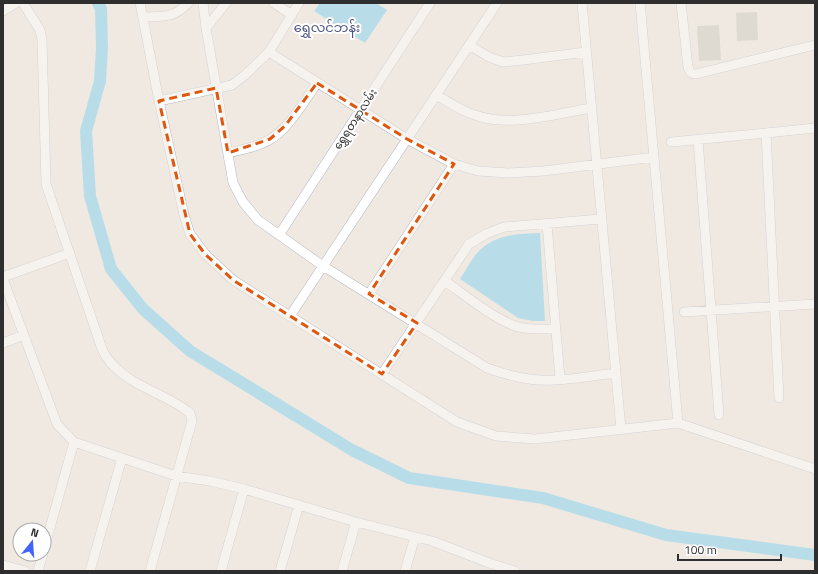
<svg xmlns="http://www.w3.org/2000/svg" width="818" height="574" font-family="'Titillium Web','Noto Sans Myanmar',sans-serif">
  <style>
    .water { fill: #75cff0 }
    .lines { fill: none; stroke-linecap: round; stroke-linejoin: round }
    .river { stroke: #75cff0; stroke-width: 12 }
    .building { fill: #cbc7bf }
    .minor-casing { stroke: #b4b7c1; stroke-width: 10 }
    .minor { stroke: #fff; stroke-width: 9 }
    .marked { fill: none; stroke: #df570e; stroke-width: 3; stroke-dasharray: 8 5; stroke-linejoin: round }
    .labels { text-anchor: middle; dominant-baseline: central; stroke-width: 4; stroke-linejoin: round; paint-order: stroke }
    .street-label { font-size: 11px; fill: #2e2e2e; stroke: #fff }
    .quarter-label { font-size: 13px; fill: #4d5680; stroke: #fff }
  </style>
  <rect width="100%" height="100%" fill="#efe9e1"/>
  <path class="water" d="M 320,3 L 376,3 L 387,10 L 365,43 L 314,11 Z
    M 540,233 L 545,321 L 533,321 L 518,318 L 460,279 C 466,270 472,258 479,251 C 496,234 518,234 540,233 Z"/>
  <g class="lines">
    <path class="river" d="M 98,3 L 101,9 L 102,48 L 100,81 L 86,131 L 90,196 L 111,269 L 143,309 L 190,351 L 352,450 L 409,478 L 543,498 L 666,535 L 815,555"/>
  </g>
  <path class="building" d="M 757,12 L 758,40 L 737,41 L 736,13 Z
    M 719,25 L 721,60 L 699,61 L 697,26 Z"/>
  <g class="lines">
    <g class="minor-casing">
      <path id="minor" d="M 23,3 L 40,30 L 42,39 L 46,184 L 102,349 C 105,355 108,361 113,365 C 134,388 167,394 190,413 L 192,421 L 150,571
        M 140,3 L 159,101 L 184,215 L 190,234 L 205,254 L 233,280 L 457,422 L 496,436 L 535,439 L 678,423 L 815,469
        M 203,3 L 206,28 L 233,183 L 243,202 L 258,220 L 323,266 L 487,368 C 501,373 514,377 529,379 C 555,383 590,376 616,373
        M 274,3 L 292,15
        M 582,3 L 621,429
        M 640,3 L 678,423
        M 681,3 L 688,67 C 690,72 690,74 696,74 L 815,45
        M 3,11 L 16,3
        M 143,17 C 163,16 173,19 188,3
        M 206,28 L 226,3
        M 469,45 L 489,57 L 503,62 L 523,60 L 586,52
        M 269,52 L 407,139 L 454,164 L 478,171 L 508,173 L 544,171 L 654,157
        M 436,95 C 449,102 461,111 475,115 C 509,128 556,114 591,108
        M 159,101 L 232,85 L 245,75 L 269,52 L 299,3
        M 698,140 L 719,415
        M 671,142 L 766,133
        M 228,153 C 242,150 256,147 269,140 C 289,129 304,101 317,83
        M 547,224 L 560,379
        M 279,235 L 430,3
        M 3,277 L 70,253
        M 3,279 L 57,424 L 74,442 L 176,476 L 210,481 L 244,489 L 356,522 L 432,541 L 492,564 L 515,571
        M 445,281 C 466,296 494,319 518,327 C 530,330 542,329 555,329
        M 369,294 L 454,164
        M 684,312 L 815,304
        M 290,316 L 497,3
        M 3,343 L 24,335
        M 382,374 L 469,244 L 486,234 L 504,227 L 601,219
        M 779,398 L 766,133 L 815,128
        M 44,549 L 74,442
        M 3,565 L 25,571
        M 38,571 L 43,554
        M 90,571 L 122,458
        M 221,571 L 244,489
        M 280,571 L 299,505
        M 342,571 L 356,522
        M 405,571 L 415,537"/>
    </g>
    <use href="#minor" class="minor"/>
  </g>
  <path d="M0 0H818V574H0ZM 317,83 L 407,139 L 454,164 L 369,294 L 417,323 L 382,374 L 233,280 L 205,254 L 190,234 L 159,101 L 216,88 L 228,153 L 270,139 L 285,126 Z" fill="#efe9e1" fill-opacity=".55" fill-rule="evenodd"/>
  <path class="marked" d="M 317,83 L 407,139 L 454,164 L 369,294 L 417,323 L 382,374 L 233,280 L 205,254 L 190,234 L 159,101 L 216,88 L 228,153 L 270,139 L 285,126 Z"/>
  <g class="labels">
    <g class="street-label">
      <text transform="translate(355 119) rotate(-57)">ရွှေရတနာလမ်း</text>
    </g>
    <g class="quarter-label">
      <text x="327" y="27">ရွှေလင်ဘန်း</text>
    </g>
  </g>
  <rect width="818" height="574" fill="none" stroke="#2e2e2e" stroke-width="8"/>
  <g transform="translate(32 542) rotate(17)"><circle r="19" fill="#ffffff" stroke="#ababab"/>
  <path d="M0-3L7 15L0 10L-7 15Z" fill="#4264fb"/>
  <text y="-6" font-size="11" font-weight="bold" text-anchor="middle" fill="#2e2e2e">N</text>
  </g>
  <path d="M678 554v6h103v-6" fill="none" stroke="#2e2e2e" stroke-width="2"/>
  <text x="684" y="554" font-size="12" fill="#2e2e2e" stroke="#ffffff" stroke-width="3" paint-order="stroke">100 m</text>
</svg>
